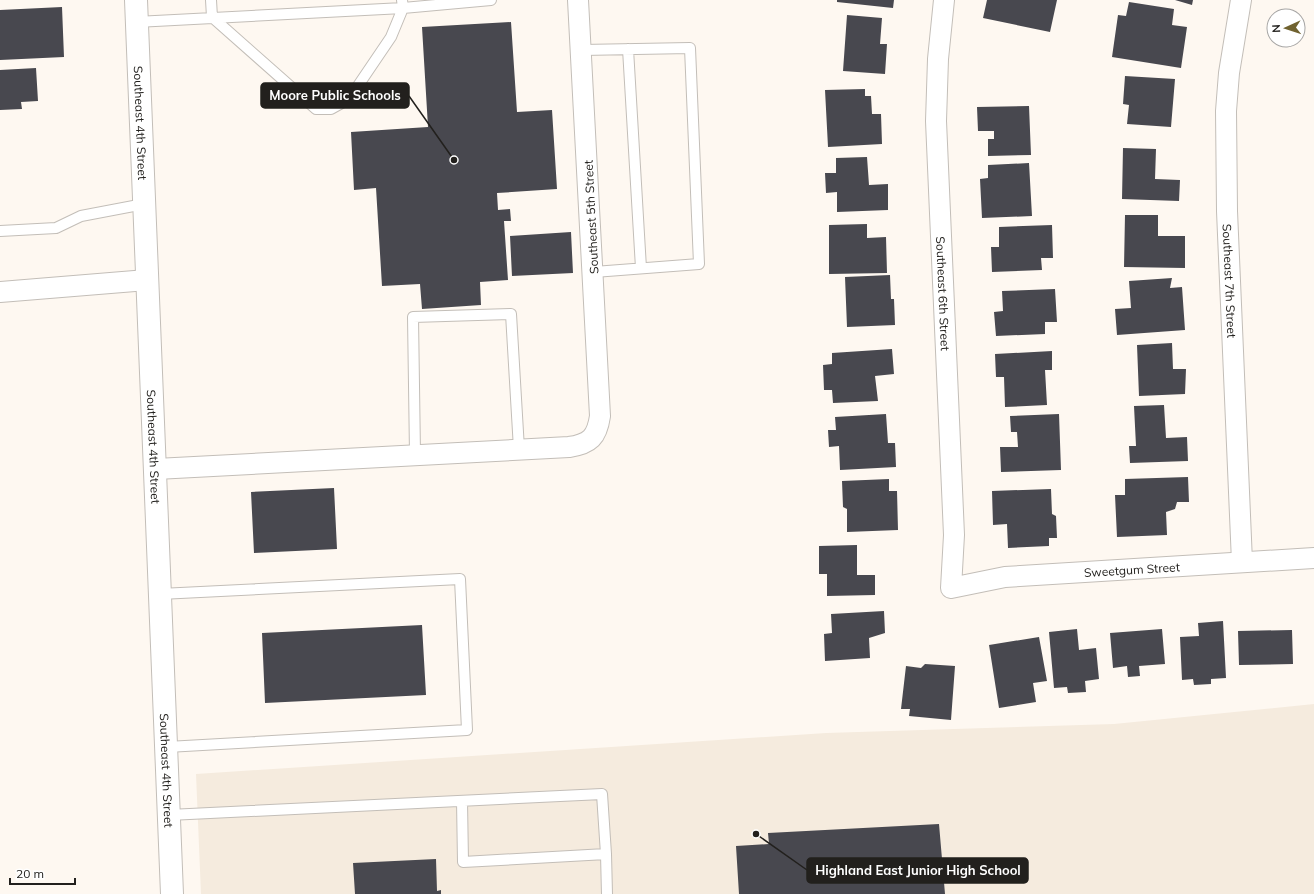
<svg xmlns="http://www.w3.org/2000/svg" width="1314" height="894" font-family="Mulish,sans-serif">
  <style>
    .built { fill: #f5ebde }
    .building { fill: #48484f }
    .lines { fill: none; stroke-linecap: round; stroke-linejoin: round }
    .service-casing { stroke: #c3beb8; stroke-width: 12 }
    .minor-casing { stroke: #c3beb8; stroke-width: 22 }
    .secondary-casing { stroke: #c3beb8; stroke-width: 24 }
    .service { stroke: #fff; stroke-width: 10 }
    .minor { stroke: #fff; stroke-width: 20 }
    .secondary { stroke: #fff; stroke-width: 22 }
    .labels { text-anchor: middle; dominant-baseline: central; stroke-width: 4; stroke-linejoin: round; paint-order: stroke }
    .street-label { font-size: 12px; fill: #22201d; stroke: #fff }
    .leader { fill: none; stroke: #22201d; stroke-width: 1.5 }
    .callout-dot { fill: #22201d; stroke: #fff; stroke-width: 1.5 }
    .callout { fill: #22201d; stroke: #22201d; stroke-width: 1.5 }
    .callout-label { font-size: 13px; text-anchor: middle; font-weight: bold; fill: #fff }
  </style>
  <rect width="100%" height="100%" fill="#fef8f1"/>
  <path class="built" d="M 1314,704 L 1314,894 L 201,894 L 196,774 L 826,733 L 1114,724 Z"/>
  <path class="building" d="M 837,0 L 894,0 L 893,8 L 837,2 Z
    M 987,0 L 1057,0 L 1050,32 L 983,18 Z
    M 1175,0 L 1193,0 L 1192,5 Z
    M 1129,2 L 1174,9 L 1172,25 L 1187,27 L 1181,68 L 1112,57 L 1118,15 L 1126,16 Z
    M 62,7 L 64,57 L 0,60 L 0,10 Z
    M 847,15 L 882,18 L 880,44 L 887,44 L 885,74 L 843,71 Z
    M 511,22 L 517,112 L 552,110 L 557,189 L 497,193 L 498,210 L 510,209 L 511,221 L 504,221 L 508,280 L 480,282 L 481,305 L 422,309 L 420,284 L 382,286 L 376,188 L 354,190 L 351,132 L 428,127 L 422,27 Z
    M 36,68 L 38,101 L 21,102 L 22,109 L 0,110 L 0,70 Z
    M 1125,76 L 1175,79 L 1171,127 L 1127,124 L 1129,105 L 1123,104 Z
    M 865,89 L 865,96 L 871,96 L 872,114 L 881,114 L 882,144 L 828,147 L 825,90 Z
    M 1029,106 L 1031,155 L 988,156 L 988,139 L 994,139 L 994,131 L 978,131 L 977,107 Z
    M 1123,148 L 1156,149 L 1155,179 L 1180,180 L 1179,201 L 1122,199 Z
    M 867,157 L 869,185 L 888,184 L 888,210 L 837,212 L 837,192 L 826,193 L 825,173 L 836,173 L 836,158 Z
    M 1029,163 L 1032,216 L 982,218 L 980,179 L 988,178 L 988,165 Z
    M 1125,215 L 1158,215 L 1158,236 L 1185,236 L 1185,268 L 1124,267 Z
    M 867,224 L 867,238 L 886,237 L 887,273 L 829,274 L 829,225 Z
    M 1052,225 L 1053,258 L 1041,258 L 1042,270 L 992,272 L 991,247 L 999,247 L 999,227 Z
    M 571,232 L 573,273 L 512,276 L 510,236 Z
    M 890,275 L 891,299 L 894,299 L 895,325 L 847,327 L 845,277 Z
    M 1172,278 L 1170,288 L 1182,287 L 1185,330 L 1117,335 L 1115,309 L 1131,308 L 1129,281 Z
    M 1055,289 L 1057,322 L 1045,322 L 1045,334 L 996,336 L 994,312 L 1003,311 L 1002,291 Z
    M 1172,343 L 1173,369 L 1186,369 L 1185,394 L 1139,396 L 1137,345 Z
    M 892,349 L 894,374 L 875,376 L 878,401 L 833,403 L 832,390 L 824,390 L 823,365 L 832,364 L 832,353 Z
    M 1052,351 L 1052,370 L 1045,370 L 1047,405 L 1005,407 L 1004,377 L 996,377 L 995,354 Z
    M 1164,405 L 1166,438 L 1187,437 L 1188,461 L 1130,463 L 1129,446 L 1136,446 L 1134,406 Z
    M 886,414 L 888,443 L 895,443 L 896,467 L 840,470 L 839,446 L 829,447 L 828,430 L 836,430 L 835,417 Z
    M 1059,414 L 1061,470 L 1001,472 L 1000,447 L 1018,447 L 1017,432 L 1011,432 L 1010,416 Z
    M 1188,477 L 1189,502 L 1177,502 L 1175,509 L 1166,512 L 1167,535 L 1117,537 L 1115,495 L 1125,495 L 1125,479 Z
    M 889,479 L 889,491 L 897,491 L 898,530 L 847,532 L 847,509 L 843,507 L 842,481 Z
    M 334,488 L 337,549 L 254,553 L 251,492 Z
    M 1051,489 L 1052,514 L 1056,516 L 1057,538 L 1049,538 L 1049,546 L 1008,548 L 1007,524 L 993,525 L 992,491 Z
    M 857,545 L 857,575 L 875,575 L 875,595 L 827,596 L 827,574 L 819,574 L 819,546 Z
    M 884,611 L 885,633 L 869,638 L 870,658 L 825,661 L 824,634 L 832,633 L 831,614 Z
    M 1223,621 L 1226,678 L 1211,679 L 1211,684 L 1194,685 L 1193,679 L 1182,680 L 1180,637 L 1199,636 L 1198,623 Z
    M 422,625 L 426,695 L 265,703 L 262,633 Z
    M 1077,629 L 1079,650 L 1096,648 L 1099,679 L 1085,681 L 1086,692 L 1068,693 L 1067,687 L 1054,688 L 1049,632 Z
    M 1162,629 L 1165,664 L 1139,666 L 1140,676 L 1128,677 L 1127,666 L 1113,668 L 1110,633 Z
    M 1292,630 L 1293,664 L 1239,665 L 1238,631 Z
    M 1039,637 L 1047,681 L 1033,683 L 1036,702 L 999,708 L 989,645 Z
    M 925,664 L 955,666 L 951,720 L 909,716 L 910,709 L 901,709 L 906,666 L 921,668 Z
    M 939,824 L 945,894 L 739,894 L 736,846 L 769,844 L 768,833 Z
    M 436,859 L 437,891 L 441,890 L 441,894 L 355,894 L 353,863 Z"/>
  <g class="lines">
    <g class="service-casing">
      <path id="service" d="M 211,0 L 212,17 L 316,109 L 331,109 L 349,99 L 391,37 L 403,8 L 402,0
        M 136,22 L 403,8 L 491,0
        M 628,49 L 641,268
        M 582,50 L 690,48 L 699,264 L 594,272
        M 0,231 L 56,228 L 81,216 L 144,204
        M 415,454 L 413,317 L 511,314 L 519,449
        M 160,594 L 460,579 L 467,730 L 167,747
        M 462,801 L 463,862 L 606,854
        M 169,815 L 602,794 L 606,854 L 607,894"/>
    </g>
    <g class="minor-casing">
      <g id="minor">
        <path id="s1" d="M 944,0 L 938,59 L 936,121 L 954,535 L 951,588 L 1005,577 L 1314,558"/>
        <path id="s2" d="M 1241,0 L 1229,73 L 1226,111 L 1227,211 L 1242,562"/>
        <path d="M 0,292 L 147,280"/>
        <path d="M 156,469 L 569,447 C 590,444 597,437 600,416 L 578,0"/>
      </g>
    </g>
    <g class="secondary-casing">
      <g id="secondary">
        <path id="s3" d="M 136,0 L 172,894"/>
      </g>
    </g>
    <use href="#service" class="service"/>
    <use href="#minor" class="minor"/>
    <use href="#secondary" class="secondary"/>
  </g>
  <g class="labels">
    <g class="street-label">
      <text stroke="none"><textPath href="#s3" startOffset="123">Southeast 4th Street</textPath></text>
      <text transform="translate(591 217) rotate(-93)">Southeast 5th Street</text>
      <text stroke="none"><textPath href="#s2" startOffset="282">Southeast 7th Street</textPath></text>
      <text stroke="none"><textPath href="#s1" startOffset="294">Southeast 6th Street</textPath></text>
      <text stroke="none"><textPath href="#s3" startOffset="447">Southeast 4th Street</textPath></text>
      <text stroke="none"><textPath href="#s1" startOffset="771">Sweetgum Street</textPath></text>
      <text stroke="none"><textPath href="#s3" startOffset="771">Southeast 4th Street</textPath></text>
    </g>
  </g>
  <path class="leader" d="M454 160L409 96M756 834L807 870"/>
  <g class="callout-dot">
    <circle cx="454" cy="160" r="4"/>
    <circle cx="756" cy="834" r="4"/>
  </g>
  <g class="callout">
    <rect x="261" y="83" width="148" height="25" rx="4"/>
    <rect x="807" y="858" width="221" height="25" rx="4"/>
  </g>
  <g class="callout-label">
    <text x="335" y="100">Moore Public Schools</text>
    <text x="918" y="875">Highland East Junior High School</text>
  </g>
  <g transform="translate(1286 28) rotate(267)"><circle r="19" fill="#ffffff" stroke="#a7a6a5"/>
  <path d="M0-3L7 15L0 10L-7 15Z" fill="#70622f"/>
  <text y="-6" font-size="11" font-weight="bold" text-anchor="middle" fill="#22201d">N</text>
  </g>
  <path d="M10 878v6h65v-6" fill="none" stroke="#22201d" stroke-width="2"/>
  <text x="16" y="878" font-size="12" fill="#22201d" stroke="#ffffff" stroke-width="3" paint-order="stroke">20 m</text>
</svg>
